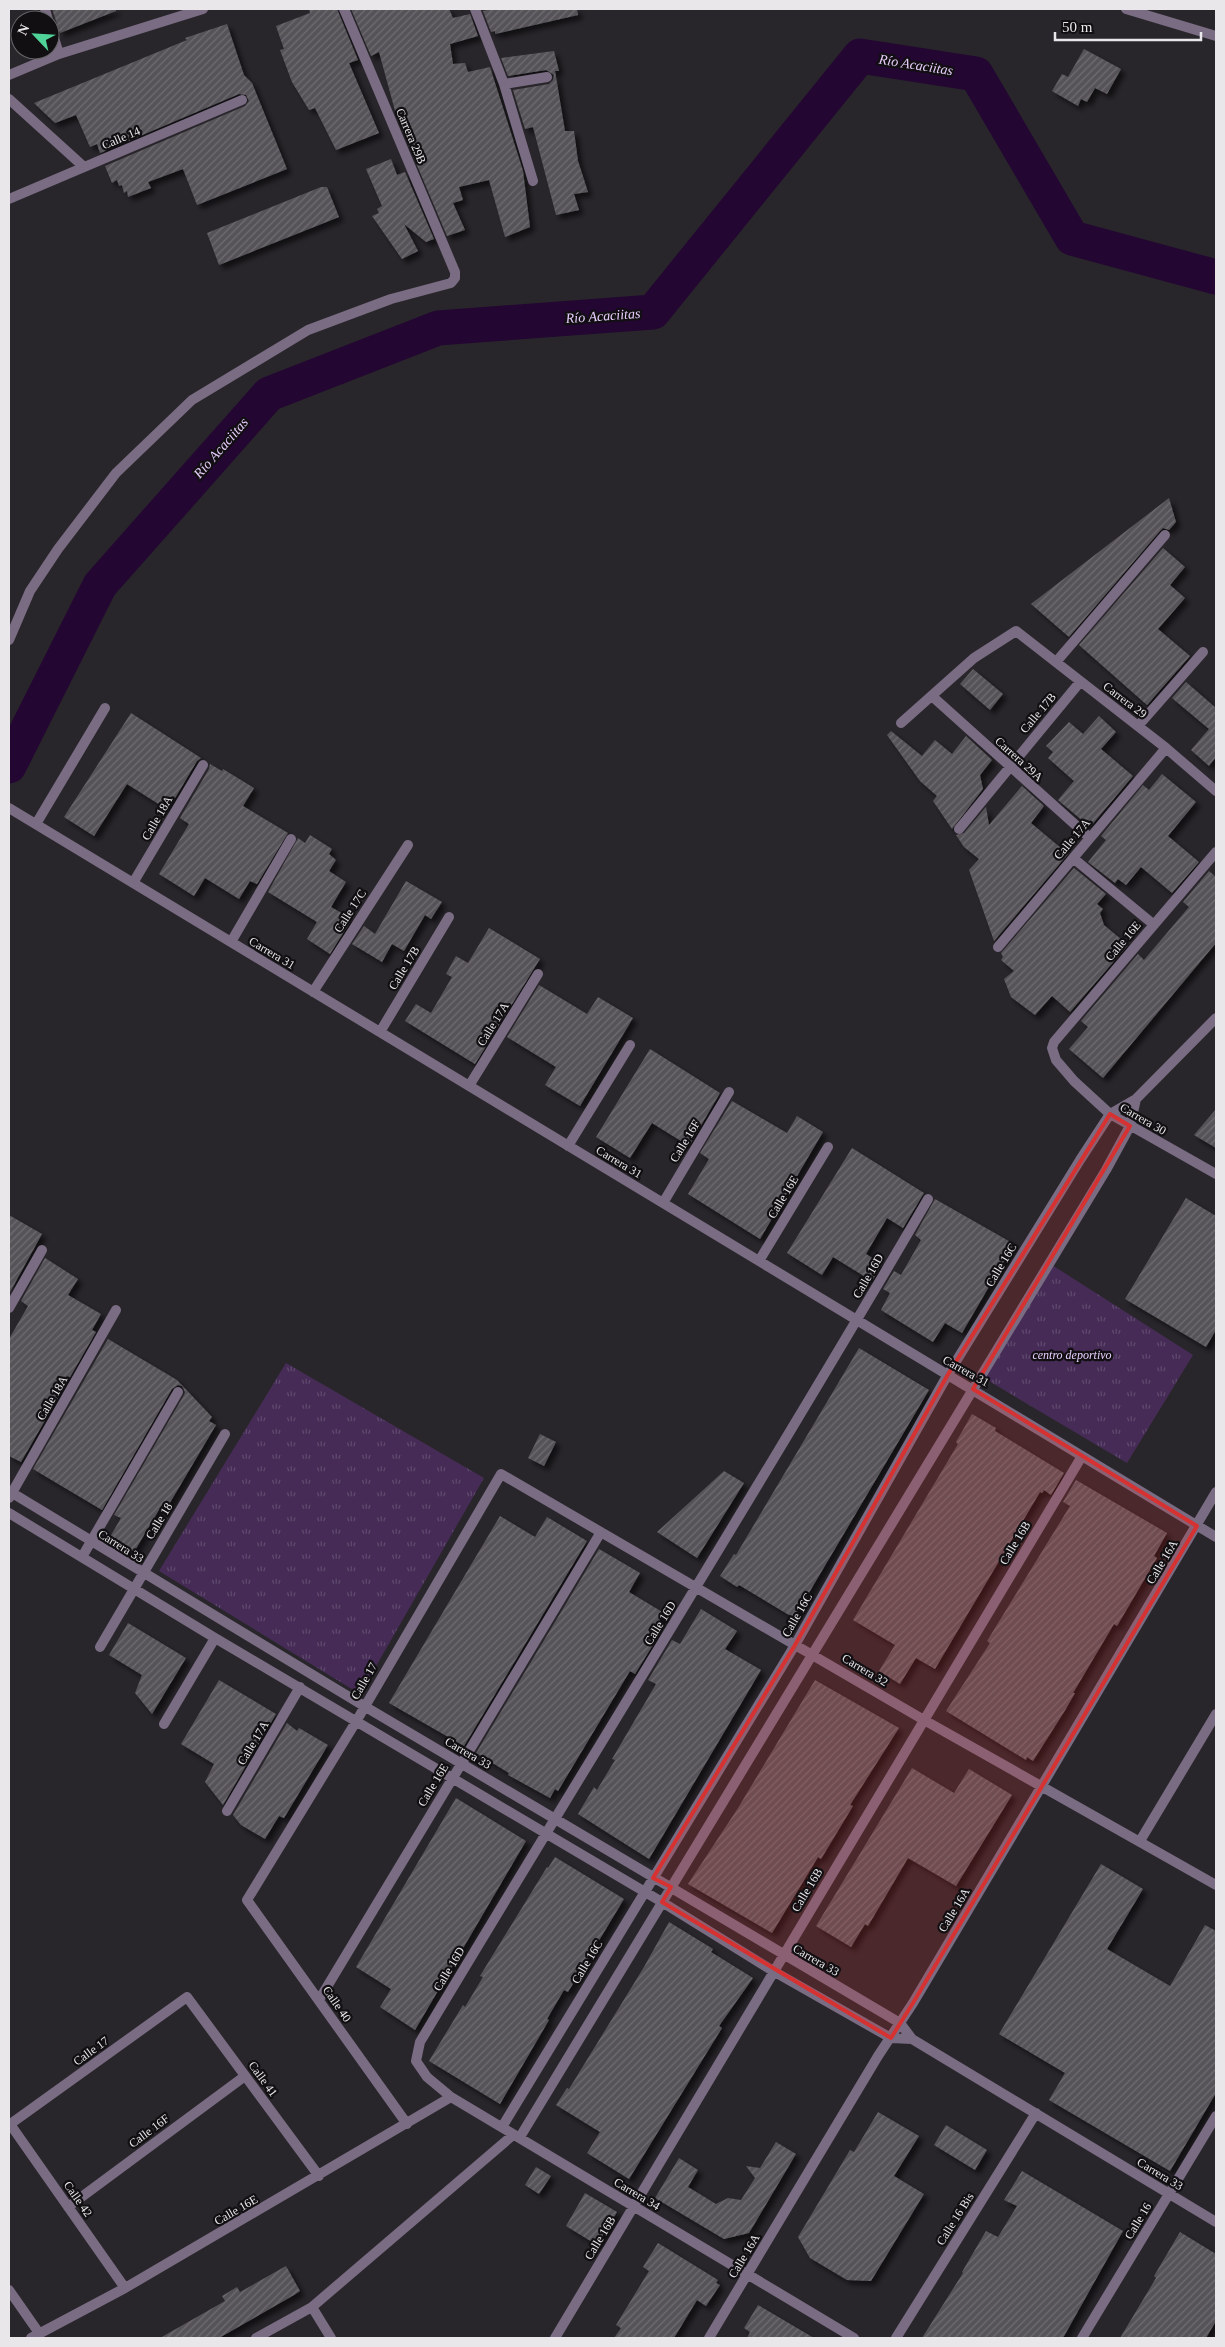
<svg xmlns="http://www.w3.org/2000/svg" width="1225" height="2347" font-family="'Times New Roman',serif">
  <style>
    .park { fill: url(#park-tufts) }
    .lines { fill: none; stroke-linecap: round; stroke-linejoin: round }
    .river { stroke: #230732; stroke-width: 35 }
    .building { fill: url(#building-hatch); filter: url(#shadow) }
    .street { stroke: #796c83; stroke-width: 10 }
    .marked { fill: #d73232; fill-opacity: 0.2; stroke: #d73232; stroke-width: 4; stroke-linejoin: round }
    .labels { text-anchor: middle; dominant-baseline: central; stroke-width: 4.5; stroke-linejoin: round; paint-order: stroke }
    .street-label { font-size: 12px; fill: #e9e7ea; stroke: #110f12 }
    .park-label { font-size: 12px; font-style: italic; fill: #ead0fe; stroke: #110f12 }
    .water-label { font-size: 14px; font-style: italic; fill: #e8cdfb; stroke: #110f12 }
  </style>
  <defs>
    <pattern id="park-tufts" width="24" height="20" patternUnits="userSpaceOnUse" patternTransform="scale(1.25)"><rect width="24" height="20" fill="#452b56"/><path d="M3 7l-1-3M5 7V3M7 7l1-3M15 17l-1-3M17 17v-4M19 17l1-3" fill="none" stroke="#604a6e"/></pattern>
    <pattern id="building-hatch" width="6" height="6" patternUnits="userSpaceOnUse" patternTransform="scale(1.25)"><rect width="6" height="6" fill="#575359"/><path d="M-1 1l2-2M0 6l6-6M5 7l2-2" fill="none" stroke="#6f6c71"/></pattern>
    <filter id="shadow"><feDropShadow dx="4.5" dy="4.5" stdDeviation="2.5" flood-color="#0009"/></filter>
  </defs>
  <rect width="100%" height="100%" fill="#29262b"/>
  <path class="park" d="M 1052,1265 L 1193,1355 L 1127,1463 L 982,1377 Z
    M 286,1363 L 484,1478 L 360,1694 L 159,1571 Z"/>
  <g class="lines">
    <path class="river" d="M 9,766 L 100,585 L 269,394 L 438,328 L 653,312 L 860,56 L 976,74 L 1072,238 L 1216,277"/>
  </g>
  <path class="building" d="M 52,9 L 116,9 L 116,11 L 60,33 Z
    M 309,9 L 337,9 L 358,60 L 349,63 L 379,133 L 336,150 L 315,108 L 309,110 L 292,82 L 280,50 L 284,49 L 276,26 L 310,13 Z
    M 351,9 L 449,9 L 453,18 L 470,14 L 478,36 L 450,44 L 453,64 L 465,63 L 468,72 L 490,67 L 523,171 L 530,227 L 505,237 L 489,180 L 459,187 L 463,200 L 453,203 L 465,230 L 447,236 L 397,118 L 379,52 L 371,56 Z
    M 492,9 L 577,9 L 578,15 L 495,34 L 495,31 L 491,32 L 483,11 Z
    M 227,24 L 244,75 L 252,83 L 287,169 L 197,205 L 183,169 L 148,182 L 151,188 L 128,197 L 127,191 L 124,193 L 122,185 L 119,186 L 117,180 L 112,183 L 105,166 L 245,106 L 249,101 L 246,95 L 239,94 L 100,153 L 97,144 L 90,147 L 76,115 L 55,123 L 34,103 L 187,40 L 185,38 Z
    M 1084,49 L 1121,69 L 1107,94 L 1095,88 L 1087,102 L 1081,99 L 1078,106 L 1052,91 L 1062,74 L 1068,77 Z
    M 554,51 L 559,71 L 555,71 L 565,131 L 574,131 L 578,161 L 588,192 L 574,194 L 579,210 L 556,215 L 533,127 L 525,129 L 513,90 L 549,84 L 553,80 L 554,75 L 546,70 L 508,76 L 501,58 Z
    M 391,159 L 397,175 L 405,172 L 434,239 L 426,242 L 404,224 L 418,251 L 402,259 L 372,216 L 379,213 L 377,209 L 382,206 L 366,169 Z
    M 321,187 L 327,187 L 339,217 L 219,265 L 207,233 Z
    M 1169,498 L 1176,522 L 1169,530 L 1163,528 L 1160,531 L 1069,637 L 1031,604 Z
    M 1163,548 L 1185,567 L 1170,585 L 1185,598 L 1158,629 L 1190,656 L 1147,705 L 1079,645 Z
    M 973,669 L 1003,694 L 990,710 L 960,684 Z
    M 1186,682 L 1216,708 L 1216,757 L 1209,766 L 1191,750 L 1209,729 L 1172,698 Z
    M 131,713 L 201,758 L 197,761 L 168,810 L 127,784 L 94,836 L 64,817 Z
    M 1099,716 L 1116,732 L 1101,749 L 1133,776 L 1090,827 L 1058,800 L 1074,781 L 1048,758 L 1053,752 L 1046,746 L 1069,722 L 1083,734 Z
    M 891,731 L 922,756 L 935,740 L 952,754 L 966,736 L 992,760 L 980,775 L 983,789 L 952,829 L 933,801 L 937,796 L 920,781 L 887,735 Z
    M 210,764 L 222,771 L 223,769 L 254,788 L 243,806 L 288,833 L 257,884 L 250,881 L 239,899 L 205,878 L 194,896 L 159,874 L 189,824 L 180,818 L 209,769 Z
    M 1162,774 L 1196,802 L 1168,836 L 1199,862 L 1172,893 L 1141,867 L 1126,885 L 1118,879 L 1115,883 L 1088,862 L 1106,840 L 1101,836 L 1143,785 L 1149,790 Z
    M 1022,786 L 1044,806 L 1031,823 L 1068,854 L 994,941 L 969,870 L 979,859 L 964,847 L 956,835 L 964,833 L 986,807 L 989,825 Z
    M 310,835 L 332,849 L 329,854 L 336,860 L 329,871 L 346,882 L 331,907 L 352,919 L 330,954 L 307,939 L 317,922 L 268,892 L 298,838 L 305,843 Z
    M 1074,868 L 1106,894 L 1097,904 L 1103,909 L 1100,913 L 1104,925 L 1128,945 L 1070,1012 L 1052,996 L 1035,1015 L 1011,997 L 1004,979 L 1014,971 L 1001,960 L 1003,957 L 1001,953 Z
    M 1209,871 L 1216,877 L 1216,943 L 1103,1078 L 1069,1049 L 1088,1027 L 1081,1021 L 1138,954 L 1144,960 L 1189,907 L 1183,902 Z
    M 406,881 L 442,902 L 431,919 L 425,915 L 404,951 L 392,944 L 382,962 L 352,944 L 364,926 L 375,934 Z
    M 489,928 L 540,959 L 475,1064 L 405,1021 L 416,1004 L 431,1013 L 452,977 L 446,974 L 456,956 L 468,963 Z
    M 539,985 L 587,1014 L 598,997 L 633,1018 L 580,1106 L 545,1085 L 556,1067 L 507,1037 Z
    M 650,1049 L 720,1093 L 689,1146 L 652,1123 L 630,1158 L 596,1137 Z
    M 732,1101 L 787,1133 L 797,1116 L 823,1132 L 760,1239 L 688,1194 L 709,1159 L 700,1153 Z
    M 1216,1109 L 1216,1148 L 1194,1135 Z
    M 852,1148 L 924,1193 L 903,1228 L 887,1218 L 866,1254 L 882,1264 L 872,1281 L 833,1257 L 822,1275 L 787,1253 Z
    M 1186,1198 L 1216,1216 L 1216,1330 L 1206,1347 L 1125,1299 Z
    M 935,1199 L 1014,1244 L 962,1333 L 945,1323 L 933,1342 L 881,1310 L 890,1293 L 883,1289 L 894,1271 L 901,1275 L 921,1240 L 915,1235 Z
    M 9,1215 L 42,1234 L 10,1292 L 9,1291 Z
    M 45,1258 L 78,1279 L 68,1295 L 101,1314 L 92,1330 L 96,1332 L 21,1462 L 9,1456 L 9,1339 L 28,1306 L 21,1301 Z
    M 108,1339 L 177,1380 L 212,1417 L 209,1421 L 216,1425 L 168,1506 L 163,1503 L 134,1552 L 110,1537 L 121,1518 L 114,1515 L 184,1395 L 185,1392 L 182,1386 L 178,1385 L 172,1389 L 102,1510 L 33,1469 Z
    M 859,1348 L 929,1390 L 794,1618 L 739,1585 L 737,1587 L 720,1576 L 734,1554 L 736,1555 Z
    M 972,1414 L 996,1428 L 995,1431 L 1064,1473 L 1051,1495 L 1044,1490 L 1042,1493 L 1040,1492 L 935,1669 L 916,1658 L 900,1684 L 879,1671 L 895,1645 L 853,1620 L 958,1444 L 956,1442 Z
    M 540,1434 L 556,1442 L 544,1466 L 528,1458 Z
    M 724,1471 L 744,1483 L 697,1558 L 657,1532 Z
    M 1076,1480 L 1167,1533 L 1154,1556 L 1157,1558 L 1117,1626 L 1114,1624 L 1073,1693 L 1075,1693 L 1064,1712 L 1033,1761 L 1027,1757 L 1026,1760 L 946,1711 L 990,1643 L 987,1641 L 1070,1506 L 1063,1502 Z
    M 500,1516 L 535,1537 L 547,1517 L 587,1541 L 464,1746 L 389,1703 Z
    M 599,1549 L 640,1573 L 629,1592 L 664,1613 L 653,1632 L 659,1635 L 635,1674 L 630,1671 L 558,1791 L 555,1789 L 550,1798 L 508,1775 L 509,1773 L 476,1753 Z
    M 701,1609 L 737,1631 L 725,1649 L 761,1670 L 649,1859 L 578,1814 L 594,1787 L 597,1790 L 615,1760 L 612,1759 L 656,1684 L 648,1680 L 672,1640 L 680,1644 Z
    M 128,1623 L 186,1658 L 152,1714 L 135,1693 L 142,1675 L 109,1655 Z
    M 219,1680 L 276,1714 L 223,1805 L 205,1782 L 214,1764 L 181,1744 Z
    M 815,1680 L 899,1728 L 850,1805 L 853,1806 L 821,1859 L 818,1857 L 772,1933 L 688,1884 L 738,1808 Z
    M 287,1723 L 297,1731 L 299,1728 L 328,1745 L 284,1818 L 279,1816 L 265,1839 L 241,1825 L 233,1815 Z
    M 912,1768 L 954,1793 L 969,1769 L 1012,1795 L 956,1886 L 908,1858 L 868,1926 L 865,1924 L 851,1947 L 816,1926 Z
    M 456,1798 L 526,1841 L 415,2030 L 380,2007 L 391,1989 L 356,1967 Z
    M 555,1857 L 624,1899 L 568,1992 L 564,1990 L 547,2019 L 549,2020 L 500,2104 L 429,2061 L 463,2005 L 465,2007 L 483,1977 L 480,1976 L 491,1958 L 547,1867 L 548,1868 Z
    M 1101,1864 L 1143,1889 L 1107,1949 L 1170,1986 L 1205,1925 L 1216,1931 L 1216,2093 L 1170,2171 L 1049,2100 L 1065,2073 L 999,2034 Z
    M 669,1922 L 713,1949 L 711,1952 L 753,1978 L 719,2026 L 722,2028 L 629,2179 L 587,2153 L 600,2132 L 556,2105 L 567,2088 L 569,2089 L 644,1967 Z
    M 878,2112 L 919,2136 L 894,2176 L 924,2194 L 871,2281 L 847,2280 L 810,2258 L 798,2237 L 850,2150 L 854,2152 Z
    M 946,2125 L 987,2150 L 975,2170 L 934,2145 Z
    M 776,2142 L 796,2154 L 749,2233 L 724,2239 L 655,2198 L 679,2158 L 698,2170 L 688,2187 L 716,2204 L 728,2198 L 741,2200 L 755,2178 L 746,2166 L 760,2168 Z
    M 536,2167 L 551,2176 L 539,2194 L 525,2185 Z
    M 1022,2171 L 1123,2231 L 1063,2338 L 922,2338 L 963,2273 L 962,2272 L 986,2231 L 998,2237 L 1017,2206 L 1004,2200 Z
    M 585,2193 L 617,2212 L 597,2245 L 566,2226 Z
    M 1180,2232 L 1216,2254 L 1216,2321 L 1206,2338 L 1120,2338 L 1156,2278 L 1154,2276 Z
    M 658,2243 L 718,2280 L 716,2283 L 720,2285 L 706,2306 L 697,2300 L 674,2338 L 614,2338 L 621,2328 L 616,2325 L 649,2271 L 643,2267 Z
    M 286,2266 L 300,2291 L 294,2295 L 219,2338 L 160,2338 L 225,2301 L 222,2296 L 237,2287 L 240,2292 Z
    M 758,2305 L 814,2338 L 747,2338 L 750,2332 L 744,2328 Z"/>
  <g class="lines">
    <path class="street" d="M 45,9 L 48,20
      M 475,9 L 504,84 L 533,181
      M 1126,9 L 1216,36
      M 50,25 L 59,54
      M 9,75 L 59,54 L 203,9
      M 504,84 L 547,77
      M 9,99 L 84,167
      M 9,199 L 242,100
      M 9,640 L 30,591 L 58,549 L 116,473 L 192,400 L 308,330 L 391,299 L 451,283 L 455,278 L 455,272 L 344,9
      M 1056,662 L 1165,535
      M 933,697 L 1090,838
      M 901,723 L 974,658 L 1016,631 L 1166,748 L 1216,791
      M 1138,726 L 1203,652
      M 9,808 L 1216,1537
      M 36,824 L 105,708
      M 959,829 L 1080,682
      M 1216,852 L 1054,1042 L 1052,1048 L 1056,1060 L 1074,1081 L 1110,1114 L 1216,1174
      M 1073,858 L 1153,924
      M 133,883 L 203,765
      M 231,942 L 291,839
      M 998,947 L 1166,748
      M 313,992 L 408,845
      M 380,1032 L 449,917
      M 469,1086 L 538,974
      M 568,1146 L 630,1045
      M 663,1203 L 729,1092
      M 759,1261 L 828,1147
      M 9,1308 L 42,1250
      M 9,1491 L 364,1706 L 900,2023 L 912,2039 L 1216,2222
      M 9,1498 L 116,1310
      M 9,1513 L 215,1638 L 662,1902 L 773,1971 L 891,2038 L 912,2039
      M 82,1557 L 178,1392
      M 100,1647 L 225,1434
      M 164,1724 L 215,1638
      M 227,1811 L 300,1687
      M 1140,1841 L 1216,1714
      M 319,2000 L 601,1532
      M 10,2124 L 125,2288
      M 407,2124 L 247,1900 L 357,1720 L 501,1474 L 924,1720 L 1216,1885
      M 9,2125 L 187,1997 L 319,2176
      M 502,2127 L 795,1645 L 947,1376 L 1080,1160 L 1110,1114 L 1136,1099 L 1216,1018
      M 520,2137 L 1106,1170 L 1130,1126 L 1136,1099
      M 68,2207 L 245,2076
      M 9,2290 L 39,2333
      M 312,2307 L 331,2338
      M 31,2338 L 125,2288 L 451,2097
      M 256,2338 L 312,2307 L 513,2135
      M 555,2338 L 1082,1456
      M 709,2338 L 878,2056 L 913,2003 L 1216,1492
      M 854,2338 L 451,2097 L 427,2077 L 416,2061 L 420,2042 C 589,1760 763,1482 928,1199
      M 896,2338 L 1036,2113
      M 1082,2338 L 1216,2116"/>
  </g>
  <path class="marked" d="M 1110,1114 L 1130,1126 L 973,1389 L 1197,1526 L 913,2003 L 891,2038 L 662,1902 L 671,1887 L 653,1878 L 795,1645 L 947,1376 Z"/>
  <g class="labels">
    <g class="street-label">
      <text transform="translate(411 136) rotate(67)">Carrera 29B</text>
      <text transform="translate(121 138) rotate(-23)">Calle 14</text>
      <text transform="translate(1125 700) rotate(37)">Carrera 29</text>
      <text transform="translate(1038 713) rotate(-50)">Calle 17B</text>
      <text transform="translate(1019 759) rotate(42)">Carrera 29A</text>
      <text transform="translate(157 818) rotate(-60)">Calle 18A</text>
      <text transform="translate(1072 839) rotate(-50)">Calle 17A</text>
      <text transform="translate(350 911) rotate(-57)">Calle 17C</text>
      <text transform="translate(1123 941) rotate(-50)">Calle 16E</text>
      <text transform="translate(272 953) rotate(31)">Carrera 31</text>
      <text transform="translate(404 968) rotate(-59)">Calle 17B</text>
      <text transform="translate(493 1024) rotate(-58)">Calle 17A</text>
      <text transform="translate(1143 1119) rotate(30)">Carrera 30</text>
      <text transform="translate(685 1141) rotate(-59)">Calle 16F</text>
      <text transform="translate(619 1162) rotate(31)">Carrera 31</text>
      <text transform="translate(783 1197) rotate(-59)">Calle 16E</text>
      <text transform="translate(1001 1265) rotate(-59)">Calle 16C</text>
      <text transform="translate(868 1276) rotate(-60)">Calle 16D</text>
      <text transform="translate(966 1371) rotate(29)">Carrera 31</text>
      <text transform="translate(52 1398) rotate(-60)">Calle 18A</text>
      <text transform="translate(159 1521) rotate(-59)">Calle 18</text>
      <text transform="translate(1015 1543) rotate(-59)">Calle 16B</text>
      <text transform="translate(121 1546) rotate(32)">Carrera 33</text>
      <text transform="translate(1162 1562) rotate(-59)">Calle 16A</text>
      <text transform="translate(797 1615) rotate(-60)">Calle 16C</text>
      <text transform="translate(660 1623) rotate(-58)">Calle 16D</text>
      <text transform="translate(865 1670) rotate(31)">Carrera 32</text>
      <text transform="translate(364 1681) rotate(-60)">Calle 17</text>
      <text transform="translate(253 1743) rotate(-59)">Calle 17A</text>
      <text transform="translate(468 1753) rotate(30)">Carrera 33</text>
      <text transform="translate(433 1785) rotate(-59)">Calle 16E</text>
      <text transform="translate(807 1890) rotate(-59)">Calle 16B</text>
      <text transform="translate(954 1910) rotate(-59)">Calle 16A</text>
      <text transform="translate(816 1960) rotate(30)">Carrera 33</text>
      <text transform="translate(587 1962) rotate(-59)">Calle 16C</text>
      <text transform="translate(449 1969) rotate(-59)">Calle 16D</text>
      <text transform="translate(337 2004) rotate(55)">Calle 40</text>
      <text transform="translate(91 2051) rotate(-36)">Calle 17</text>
      <text transform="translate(263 2079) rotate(54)">Calle 41</text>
      <text transform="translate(149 2131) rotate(-37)">Calle 16F</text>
      <text transform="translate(1160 2174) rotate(31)">Carrera 33</text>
      <text transform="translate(637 2194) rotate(31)">Carrera 34</text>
      <text transform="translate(78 2199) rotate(55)">Calle 42</text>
      <text transform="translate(236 2210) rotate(-30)">Calle 16E</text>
      <text transform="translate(955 2219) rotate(-58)">Calle 16 Bis</text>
      <text transform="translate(1138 2221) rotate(-59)">Calle 16</text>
      <text transform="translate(600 2238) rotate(-59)">Calle 16B</text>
      <text transform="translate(744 2256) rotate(-59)">Calle 16A</text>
    </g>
    <g class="park-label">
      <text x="1072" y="1355">centro deportivo</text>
    </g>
    <g class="water-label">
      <text transform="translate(916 65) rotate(9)">Río Acaciitas</text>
      <text transform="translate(603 316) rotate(-4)">Río Acaciitas</text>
      <text transform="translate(221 448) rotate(-49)">Río Acaciitas</text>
    </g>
  </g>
  <rect width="1225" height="2347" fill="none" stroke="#e9e7ea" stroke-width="20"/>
  <g transform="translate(35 35) rotate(295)"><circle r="24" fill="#110f12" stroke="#676568"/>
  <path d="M0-4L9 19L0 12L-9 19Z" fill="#4fd399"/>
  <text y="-8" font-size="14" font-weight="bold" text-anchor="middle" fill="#e9e7ea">N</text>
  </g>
  <path d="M1055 32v8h146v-8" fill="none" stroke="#e9e7ea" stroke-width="2.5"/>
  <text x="1062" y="32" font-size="15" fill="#e9e7ea" stroke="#110f12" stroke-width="4" paint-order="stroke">50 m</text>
</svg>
